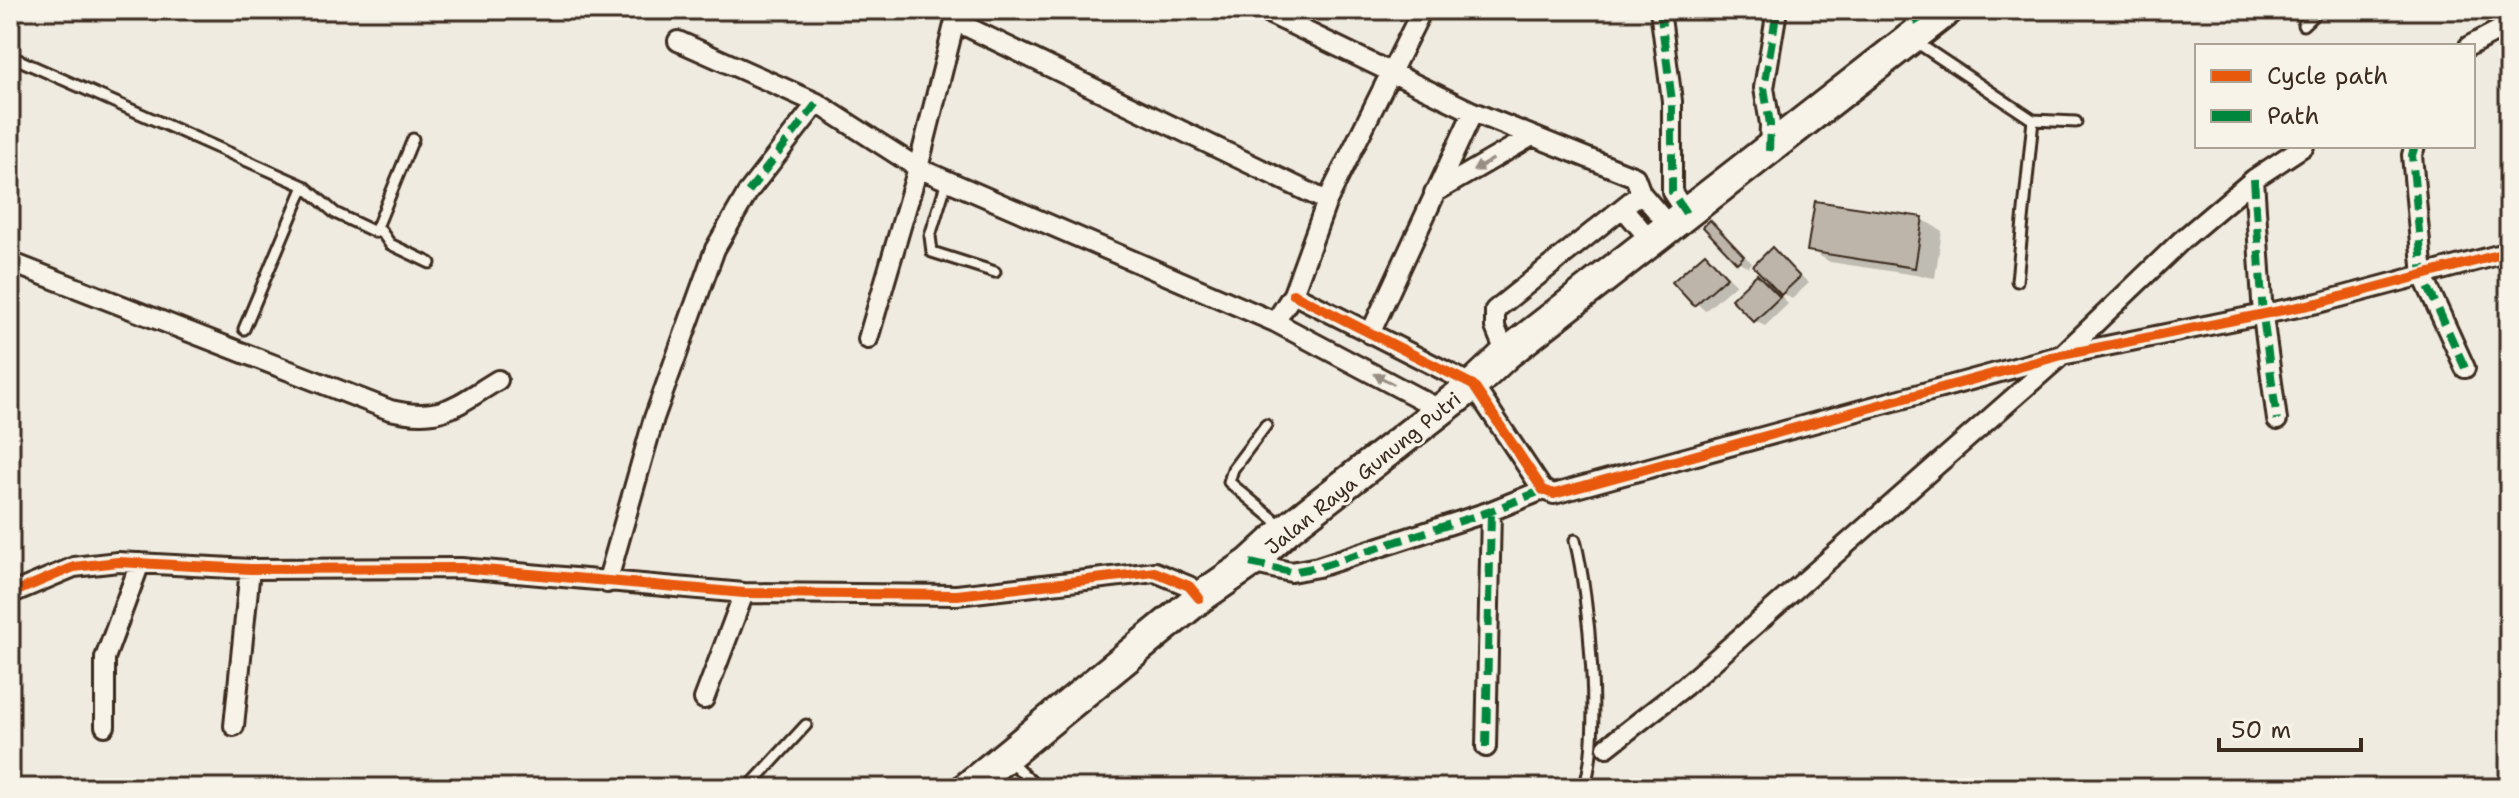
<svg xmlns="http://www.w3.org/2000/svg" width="2519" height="798" font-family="'Shantell Sans',sans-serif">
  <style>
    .shadow { fill: #0003 }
    .building { fill: #bdb5aa; stroke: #3b2a1e; stroke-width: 2 }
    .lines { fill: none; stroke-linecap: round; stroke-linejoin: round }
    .service-casing { stroke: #3b2a1e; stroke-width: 15 }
    .minor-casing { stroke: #3b2a1e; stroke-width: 24 }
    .primary-casing { stroke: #3b2a1e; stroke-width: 36 }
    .service { stroke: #f7f3e8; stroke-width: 9 }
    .minor { stroke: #f7f3e8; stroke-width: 18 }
    .primary { stroke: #f7f3e8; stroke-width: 30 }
    .quiet { stroke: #00873e; stroke-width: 8; stroke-dasharray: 16 8; stroke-linecap: butt }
    .cycleway-casing { stroke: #f7f3e8; stroke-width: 15 }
    .cycleway { stroke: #e8590c; stroke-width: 10 }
    .oneway { fill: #998e83 }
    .labels { text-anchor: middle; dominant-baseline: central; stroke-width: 6; stroke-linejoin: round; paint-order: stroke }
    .street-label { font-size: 20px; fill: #3b2a1e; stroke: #f7f3e8 }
  </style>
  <rect width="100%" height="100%" fill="#efebe0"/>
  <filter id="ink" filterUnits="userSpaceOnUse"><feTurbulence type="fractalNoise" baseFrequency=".0125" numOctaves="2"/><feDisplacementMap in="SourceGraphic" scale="16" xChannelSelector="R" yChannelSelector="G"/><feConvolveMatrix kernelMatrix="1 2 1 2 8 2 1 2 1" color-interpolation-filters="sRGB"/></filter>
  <g filter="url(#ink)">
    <path class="shadow" d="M 1922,219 L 1942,231 L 1935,278 L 1830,262 L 1810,250 Z
      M 1710,223 L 1752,263 L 1748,267 L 1738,261 Z
      M 1772,250 L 1809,283 L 1792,299 L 1777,290 L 1788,304 L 1765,326 L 1755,321 L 1757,276 L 1772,285 Z
      M 1706,255 L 1736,284 L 1705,311 L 1675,282 Z"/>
    <path class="building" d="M 1815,201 L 1923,217 L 1915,268 L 1807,251 Z
      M 1710,220 L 1744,256 L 1737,263 L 1703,227 Z
      M 1772,247 L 1800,277 L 1781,295 L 1753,266 Z
      M 1705,253 L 1727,277 L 1694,306 L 1672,282 Z
      M 1757,274 L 1780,297 L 1754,322 L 1731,299 Z"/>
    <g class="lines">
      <g class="service-casing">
        <path id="service" d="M 2303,25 L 2319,10
          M 1916,42 L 2033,120 L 2076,122
          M 10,56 L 304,186 L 335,213 L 375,232 L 381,231 L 390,244 L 430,263
          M 947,181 L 930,236 L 932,252 L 995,272
          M 375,232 L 413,139
          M 2017,281 L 2033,120
          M 244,329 L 304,186
          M 1266,425 L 1233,469 L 1229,482 L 1284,528
          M 1575,540 C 1589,596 1602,736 1584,788
          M 1009,760 L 1038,788
          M 748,788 L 806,725"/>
      </g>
      <g class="minor-casing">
        <path id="minor" d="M 1262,10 L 1473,112 L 1635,177 L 1641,193 L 1495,310 L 1495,327 L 1506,354
          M 1660,10 L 1672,101 L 1672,192 L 1687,215
          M 1910,10 L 1922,29
          M 955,21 L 1327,201
          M 678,41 L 817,103 L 918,168 L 1275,322 L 1441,410
          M 2469,46 L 2509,25
          M 2415,146 L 2412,155 L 2423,276 L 2465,368
          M 1769,151 L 1770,124 L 1764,88 L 1777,10
          M 2254,179 L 2263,316 L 2277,420
          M 1434,193 L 1532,136
          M 1641,193 L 1671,228
          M 1623,208 L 1652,242
          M 10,262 L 390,410 C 442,422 455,406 498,380
          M 1293,294 L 1473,385 L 1543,490 L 1554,494 L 2062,355 L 2318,303 L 2509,252
          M 1275,322 L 1293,294 L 1327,201 L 1422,10
          M 1370,334 L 1473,112
          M 868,339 L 918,168 L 957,13
          M 1250,563 L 1291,572 L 1318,567 L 1491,511 L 1543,490
          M 607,583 L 654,418 L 715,249 L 748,192 L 817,103
          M 10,594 L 74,567 L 118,562 L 250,569 L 461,568 L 744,593 L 957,595 L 1155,572 L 1189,586 L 1199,598
          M 704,699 L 744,593
          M 105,726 L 105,658 L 140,563
          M 234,726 L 250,569
          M 1486,747 L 1491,511
          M 1607,747 L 1685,686 L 2062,355 L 2182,240 L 2254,179 L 2304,146"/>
      </g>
      <g class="primary-casing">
        <path id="primary" d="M 967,788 L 1199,598 L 1250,563 L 1286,530 L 1473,385 L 1506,354 L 1947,10"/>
      </g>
      <use href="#service" class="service"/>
      <use href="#minor" class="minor"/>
      <use href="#primary" class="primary"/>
      <path class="quiet" d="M 1660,10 L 1672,101 L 1672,192 L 1687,215
        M 1910,10 L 1922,29
        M 2415,146 L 2412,155 L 2423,276 L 2465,368
        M 1769,151 L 1770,124 L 1764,88 L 1777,10
        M 2254,179 L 2263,316 L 2277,420
        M 748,192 L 817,103
        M 1250,563 L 1291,572 L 1318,567 L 1491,511 L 1543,490
        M 1486,747 L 1491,511"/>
      <g class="cycleway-casing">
        <path id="cycleway" d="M 1293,294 L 1473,385 L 1543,490 L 1554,494 L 2062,355 L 2318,303 L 2509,252
          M 10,594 L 74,567 L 118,562 L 250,569 L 461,568 L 744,593 L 957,595 L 1155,572 L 1189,586 L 1199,598"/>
      </g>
      <use href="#cycleway" class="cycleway"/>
    </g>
    <defs><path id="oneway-solid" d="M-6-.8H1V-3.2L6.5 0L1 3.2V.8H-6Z" transform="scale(2)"/></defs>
    <g class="oneway">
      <use href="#oneway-solid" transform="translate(1483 165) rotate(150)"/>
      <use href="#oneway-solid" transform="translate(1384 379) rotate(-152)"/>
    </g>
  </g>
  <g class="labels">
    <g class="street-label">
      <text transform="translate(1363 473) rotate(-39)">Jalan Raya Gunung Putri</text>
    </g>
  </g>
  <rect width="2519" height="798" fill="none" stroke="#f7f3e8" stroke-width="40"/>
  <rect x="20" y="20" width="2479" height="758" fill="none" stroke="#3b2a1e" stroke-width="3" filter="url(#ink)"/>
  <rect x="2195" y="44" width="280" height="104" fill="#f7f3e8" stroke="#aca397" stroke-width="2"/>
  <rect x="2211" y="70" width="40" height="12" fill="#e8590c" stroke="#aca397" stroke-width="2"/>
  <text x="2267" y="84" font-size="24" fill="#3b2a1e">Cycle path</text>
  <rect x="2211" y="110" width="40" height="12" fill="#00873e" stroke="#aca397" stroke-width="2"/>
  <text x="2267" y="124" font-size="24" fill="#3b2a1e">Path</text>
  <path d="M2219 738v12h142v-12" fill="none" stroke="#3b2a1e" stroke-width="4"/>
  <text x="2231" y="738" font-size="24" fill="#3b2a1e" stroke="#f7f3e8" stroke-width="6" paint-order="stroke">50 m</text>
</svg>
